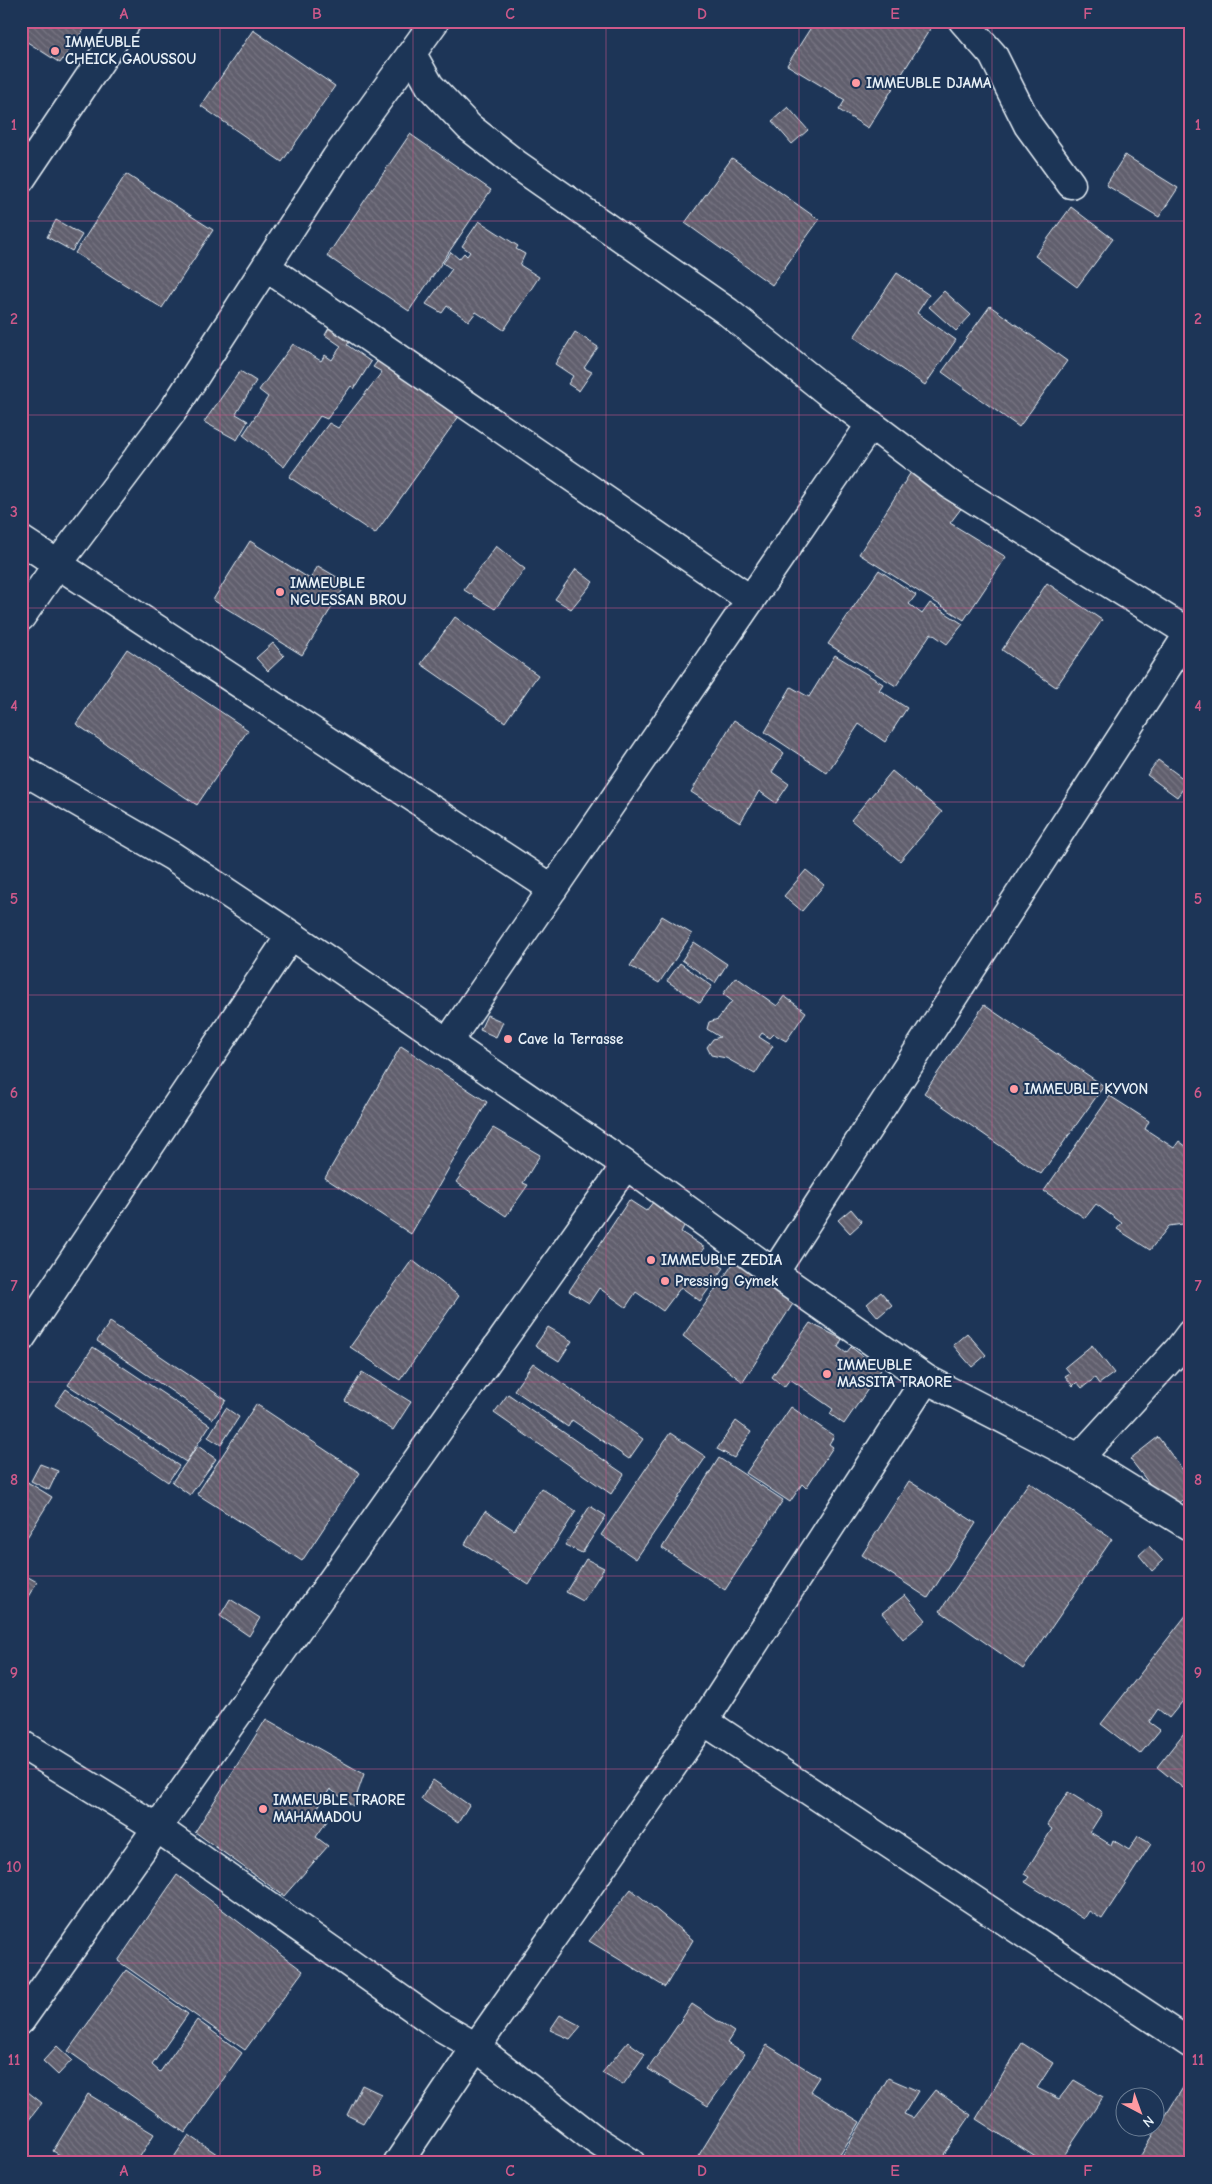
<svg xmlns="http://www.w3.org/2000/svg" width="1212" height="2184" font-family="'Comic Neue',sans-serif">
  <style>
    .building { fill: url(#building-back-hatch); stroke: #e8f1f8 }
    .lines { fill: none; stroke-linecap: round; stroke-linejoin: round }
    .street-casing { stroke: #e8f1f8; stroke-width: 31 }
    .street { stroke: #1d3557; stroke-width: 28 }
    .grid { fill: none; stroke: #cd598a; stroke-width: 1; stroke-opacity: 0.55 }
    .poi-dot { fill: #ff9aa2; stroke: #1d3557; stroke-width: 2 }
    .labels { text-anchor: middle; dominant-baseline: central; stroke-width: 4; stroke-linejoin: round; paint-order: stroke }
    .poi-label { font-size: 15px; font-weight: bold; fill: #e8f1f8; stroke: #1d3557; text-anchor: start }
    .neatline { fill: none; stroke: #cd598a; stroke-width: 2 }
    .grid-label { font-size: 16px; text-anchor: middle; font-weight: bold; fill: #cd598a }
  </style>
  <defs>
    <pattern id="building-back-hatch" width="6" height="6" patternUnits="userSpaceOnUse" patternTransform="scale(1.25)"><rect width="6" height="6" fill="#615e6d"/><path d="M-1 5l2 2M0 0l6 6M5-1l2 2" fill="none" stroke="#787683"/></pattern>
  </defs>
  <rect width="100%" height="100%" fill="#1d3557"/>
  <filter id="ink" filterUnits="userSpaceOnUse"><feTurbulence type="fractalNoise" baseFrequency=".02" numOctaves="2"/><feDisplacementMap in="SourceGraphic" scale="10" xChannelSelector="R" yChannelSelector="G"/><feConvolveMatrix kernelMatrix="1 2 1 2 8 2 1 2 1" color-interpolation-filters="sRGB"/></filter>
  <g filter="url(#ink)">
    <path class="building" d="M 21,21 L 90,21 L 60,63 L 21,38 Z
      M 815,21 L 935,21 L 868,128 L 839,110 L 845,100 L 787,65 Z
      M 253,30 L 335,86 L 282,162 L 201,106 Z
      M 788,107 L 808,130 L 792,144 L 772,121 Z
      M 410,134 L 491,190 L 409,311 L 327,256 Z
      M 1125,155 L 1178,188 L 1159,217 L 1106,185 Z
      M 732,158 L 819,220 L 772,285 L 685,223 Z
      M 126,174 L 213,230 L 162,308 L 75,253 Z
      M 1071,207 L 1113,239 L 1077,287 L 1035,256 Z
      M 56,220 L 82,235 L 72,251 L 47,237 Z
      M 479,221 L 518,246 L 516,249 L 525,254 L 520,265 L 539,277 L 504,330 L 476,312 L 469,321 L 447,306 L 442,313 L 426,304 L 452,269 L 443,263 L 451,252 L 459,259 L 464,253 L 467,256 L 470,252 L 462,246 Z
      M 897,273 L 929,295 L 917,313 L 956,340 L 925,385 L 854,337 Z
      M 944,291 L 971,315 L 956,331 L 929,307 Z
      M 990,306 L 1067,361 L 1019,427 L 942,372 Z
      M 333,321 L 355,334 L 347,345 L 371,362 L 354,389 L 351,386 L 327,419 L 320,416 L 284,467 L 243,435 L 268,397 L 259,390 L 293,344 L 321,361 L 325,355 L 332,360 L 341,346 L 325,335 Z
      M 575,332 L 598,347 L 584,368 L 592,372 L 579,391 L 568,384 L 573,376 L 555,364 Z
      M 380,358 L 462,412 L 375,534 L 289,477 L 329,423 L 338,428 L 382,372 L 373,367 Z
      M 240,371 L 256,381 L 236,414 L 248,421 L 237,440 L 204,422 Z
      M 911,472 L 963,506 L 950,523 L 1006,557 L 964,620 L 859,554 Z
      M 250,541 L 310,579 L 318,566 L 347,583 L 302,655 L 213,600 Z
      M 496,546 L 525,569 L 495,609 L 464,590 Z
      M 576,569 L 593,582 L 571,609 L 555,599 Z
      M 879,570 L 916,595 L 909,604 L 922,614 L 930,603 L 963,624 L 947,644 L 931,633 L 896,686 L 828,644 Z
      M 1047,583 L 1102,620 L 1056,687 L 1002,650 Z
      M 455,617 L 538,675 L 505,722 L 421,664 Z
      M 273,643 L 284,656 L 268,671 L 256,658 Z
      M 127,649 L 248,730 L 197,805 L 76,724 Z
      M 835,655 L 883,684 L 879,690 L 907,708 L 885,742 L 859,724 L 827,773 L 765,732 L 791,687 L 809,697 Z
      M 734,720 L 784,753 L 772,772 L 789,784 L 776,803 L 759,791 L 740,823 L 691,792 Z
      M 1158,760 L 1188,782 L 1177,797 L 1147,775 Z
      M 892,771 L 942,812 L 900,861 L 851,820 Z
      M 806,870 L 824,885 L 802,911 L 784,896 Z
      M 662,916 L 692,934 L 659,983 L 630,966 Z
      M 694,942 L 727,964 L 715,983 L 682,960 Z
      M 680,963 L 712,986 L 700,1003 L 667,981 Z
      M 736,977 L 777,1006 L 784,996 L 806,1012 L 786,1041 L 774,1034 L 770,1038 L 762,1033 L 759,1037 L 773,1046 L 755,1074 L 726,1058 L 711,1055 L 707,1047 L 713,1039 L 720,1037 L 707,1029 L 709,1022 L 718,1019 L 732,1001 L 723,994 Z
      M 984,1005 L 1104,1086 L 1041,1174 L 924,1093 Z
      M 487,1015 L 503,1022 L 496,1037 L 480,1030 Z
      M 401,1046 L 487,1102 L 411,1234 L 325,1178 Z
      M 1110,1096 L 1149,1121 L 1145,1129 L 1174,1148 L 1179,1141 L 1191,1150 L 1191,1211 L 1183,1224 L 1169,1226 L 1150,1250 L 1117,1229 L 1122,1223 L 1096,1204 L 1085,1218 L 1044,1191 Z
      M 493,1128 L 540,1155 L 523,1183 L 528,1185 L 506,1216 L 456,1182 Z
      M 629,1200 L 646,1211 L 654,1201 L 685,1224 L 681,1232 L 705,1248 L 701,1253 L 724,1268 L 700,1301 L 681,1287 L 663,1311 L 636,1292 L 626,1307 L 599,1288 L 589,1303 L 569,1291 Z
      M 851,1209 L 862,1222 L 850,1233 L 838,1220 Z
      M 737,1258 L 796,1299 L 743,1382 L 683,1336 Z
      M 412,1260 L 459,1296 L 400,1380 L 350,1347 Z
      M 881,1292 L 892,1305 L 878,1317 L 867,1304 Z
      M 110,1322 L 226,1400 L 213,1419 L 97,1341 Z
      M 810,1323 L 842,1339 L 838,1347 L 846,1353 L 851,1347 L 881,1370 L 844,1424 L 830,1414 L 833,1409 L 790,1379 L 784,1387 L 772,1377 Z
      M 548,1327 L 572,1341 L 559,1361 L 535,1346 Z
      M 967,1333 L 986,1355 L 972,1367 L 953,1345 Z
      M 1092,1345 L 1114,1373 L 1099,1384 L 1095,1378 L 1082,1388 L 1077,1382 L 1073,1386 L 1065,1376 L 1070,1373 L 1065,1367 Z
      M 93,1347 L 210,1425 L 186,1462 L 68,1385 Z
      M 533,1363 L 643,1439 L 629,1459 L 572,1420 L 568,1427 L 514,1390 Z
      M 362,1372 L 411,1402 L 393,1430 L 345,1401 Z
      M 66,1389 L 179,1466 L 168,1482 L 55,1405 Z
      M 508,1394 L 624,1474 L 611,1494 L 494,1413 Z
      M 256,1404 L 360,1473 L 302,1561 L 197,1494 Z
      M 791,1407 L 834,1436 L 829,1444 L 833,1447 L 806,1488 L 802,1484 L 790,1502 L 746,1473 Z
      M 226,1408 L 239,1417 L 221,1445 L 208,1437 Z
      M 736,1421 L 751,1432 L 734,1458 L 717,1449 Z
      M 670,1433 L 706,1457 L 636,1559 L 601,1535 Z
      M 1158,1437 L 1191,1481 L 1191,1494 L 1170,1510 L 1130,1459 Z
      M 198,1446 L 216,1459 L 190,1495 L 172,1482 Z
      M 719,1458 L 783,1500 L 725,1590 L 662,1548 Z
      M 40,1464 L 58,1471 L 49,1490 L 31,1481 Z
      M 21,1478 L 52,1497 L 21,1547 Z
      M 909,1481 L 976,1523 L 928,1598 L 862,1555 Z
      M 1029,1482 L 1112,1539 L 1023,1669 L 940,1611 Z
      M 541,1488 L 576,1511 L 529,1585 L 465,1544 L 485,1511 L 514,1530 Z
      M 590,1506 L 606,1516 L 582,1553 L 565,1545 Z
      M 1149,1546 L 1163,1561 L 1152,1571 L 1139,1555 Z
      M 586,1559 L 604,1568 L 583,1601 L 566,1592 Z
      M 21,1573 L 37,1582 L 21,1608 Z
      M 905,1595 L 926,1620 L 903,1639 L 882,1613 Z
      M 230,1599 L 260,1618 L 249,1636 L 220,1616 Z
      M 1191,1609 L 1191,1673 L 1184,1683 L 1191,1688 L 1191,1691 L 1169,1718 L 1158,1709 L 1149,1722 L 1160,1730 L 1140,1754 L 1101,1724 Z
      M 266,1719 L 364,1774 L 353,1806 L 330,1789 L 314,1813 L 327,1821 L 316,1837 L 328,1846 L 284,1896 L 195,1832 Z
      M 1191,1724 L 1191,1779 L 1183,1788 L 1157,1767 Z
      M 433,1780 L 469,1805 L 458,1823 L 421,1799 Z
      M 1068,1792 L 1102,1813 L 1090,1832 L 1111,1845 L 1113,1840 L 1129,1850 L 1138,1836 L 1151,1844 L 1102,1919 L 1089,1911 L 1084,1919 L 1025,1882 L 1029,1877 L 1024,1874 L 1052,1829 L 1047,1825 Z
      M 177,1875 L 303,1971 L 245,2050 L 118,1961 Z
      M 631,1889 L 693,1940 L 665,1987 L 589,1941 Z
      M 126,1970 L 188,2014 L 152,2065 L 160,2072 L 197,2020 L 242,2053 L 185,2133 L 68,2051 Z
      M 692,2004 L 734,2032 L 727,2043 L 745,2054 L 708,2106 L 648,2069 Z
      M 560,2015 L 581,2026 L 570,2039 L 550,2030 Z
      M 628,2042 L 645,2054 L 623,2085 L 602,2073 Z
      M 1022,2043 L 1053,2063 L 1037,2088 L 1059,2099 L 1074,2080 L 1103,2097 L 1059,2163 L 1045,2163 L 976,2119 Z
      M 767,2045 L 819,2077 L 810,2091 L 860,2122 L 835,2163 L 694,2163 Z
      M 57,2046 L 72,2060 L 58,2075 L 43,2061 Z
      M 888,2078 L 918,2091 L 904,2114 L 913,2118 L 935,2090 L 971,2115 L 938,2163 L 838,2163 Z
      M 362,2085 L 381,2094 L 363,2123 L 347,2115 Z
      M 1184,2086 L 1191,2090 L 1191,2163 L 1136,2163 Z
      M 28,2092 L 42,2103 L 28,2121 L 21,2115 L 21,2100 Z
      M 88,2094 L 154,2134 L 136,2163 L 56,2163 L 60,2155 L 53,2151 Z
      M 189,2135 L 230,2163 L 170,2163 Z"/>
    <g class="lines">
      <g class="street-casing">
        <path id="street" d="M 963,21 L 993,55 L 1028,125 L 1071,184
          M 412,54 L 430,86 L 469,127 L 516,164 L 728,312 L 825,390 L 951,485 L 1191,634
          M 21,179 L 127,21
          M 266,267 L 751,600
          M 21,540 L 553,889
          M 21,617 L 57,565 L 172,412 L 336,158 L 435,21
          M 21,769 L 172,856 L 291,935 L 626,1165 L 774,1273 L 926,1379 L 1079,1458 L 1191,1527
          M 448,1042 L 871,424
          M 774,1273 L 1189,633
          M 21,1338 L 291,935
          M 1079,1458 L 1179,1349 L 1191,1333
          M 704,1721 L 1191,2044
          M 21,1744 L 156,1827 L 436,2024 L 476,2047 L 594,2139 L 631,2163
          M 21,2020 L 626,1165
          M 398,2163 L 476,2047 L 704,1721 L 926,1379"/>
      </g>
      <use href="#street" class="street"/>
    </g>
  </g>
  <path class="grid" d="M 220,21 L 220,2163M 413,21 L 413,2163M 606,21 L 606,2163M 799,21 L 799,2163M 992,21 L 992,2163M 21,221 L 1191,221M 21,415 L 1191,415M 21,608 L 1191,608M 21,802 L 1191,802M 21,995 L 1191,995M 21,1189 L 1191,1189M 21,1382 L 1191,1382M 21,1576 L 1191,1576M 21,1769 L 1191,1769M 21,1963 L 1191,1963"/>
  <g class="poi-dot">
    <circle cx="55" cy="51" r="5"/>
    <circle cx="856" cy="83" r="5"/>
    <circle cx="280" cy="592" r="5"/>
    <circle cx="508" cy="1039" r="5"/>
    <circle cx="1014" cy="1089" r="5"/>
    <circle cx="651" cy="1260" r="5"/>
    <circle cx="665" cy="1281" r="5"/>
    <circle cx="827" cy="1374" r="5"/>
    <circle cx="263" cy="1809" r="5"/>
  </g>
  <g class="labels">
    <g class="poi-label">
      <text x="65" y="42">IMMEUBLE<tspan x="65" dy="17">CHEICK GAOUSSOU</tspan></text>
      <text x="866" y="83">IMMEUBLE DJAMA</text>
      <text x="290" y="583">IMMEUBLE<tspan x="290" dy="17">NGUESSAN BROU</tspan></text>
      <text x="518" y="1039">Cave la Terrasse</text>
      <text x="1024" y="1089">IMMEUBLE KYVON</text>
      <text x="661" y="1260">IMMEUBLE ZEDIA</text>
      <text x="675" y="1281">Pressing Gymek</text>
      <text x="837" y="1365">IMMEUBLE<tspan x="837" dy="17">MASSITA TRAORE</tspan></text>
      <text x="273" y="1800">IMMEUBLE TRAORE<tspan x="273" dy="17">MAHAMADOU</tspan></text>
    </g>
  </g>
  <rect width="1212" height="2184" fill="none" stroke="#1d3557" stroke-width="55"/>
  <g transform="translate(1140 2112) rotate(139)"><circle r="24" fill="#1d3557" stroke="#6e8097"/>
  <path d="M0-4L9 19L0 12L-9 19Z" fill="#ff9aa2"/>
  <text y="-8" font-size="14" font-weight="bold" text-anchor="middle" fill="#e8f1f8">N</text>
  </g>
  <rect x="28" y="28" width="1156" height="2128" class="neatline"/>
  <g class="grid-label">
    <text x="124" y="19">A</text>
    <text x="317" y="19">B</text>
    <text x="510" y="19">C</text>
    <text x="702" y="19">D</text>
    <text x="895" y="19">E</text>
    <text x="1088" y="19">F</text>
    <text x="14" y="130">1</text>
    <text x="1198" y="130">1</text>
    <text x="14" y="324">2</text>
    <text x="1198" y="324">2</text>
    <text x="14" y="517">3</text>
    <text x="1198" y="517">3</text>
    <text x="14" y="711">4</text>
    <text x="1198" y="711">4</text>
    <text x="14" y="904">5</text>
    <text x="1198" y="904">5</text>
    <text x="14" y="1098">6</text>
    <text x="1198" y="1098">6</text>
    <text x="14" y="1291">7</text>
    <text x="1198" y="1291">7</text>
    <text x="14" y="1485">8</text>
    <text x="1198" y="1485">8</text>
    <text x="14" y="1678">9</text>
    <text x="1198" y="1678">9</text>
    <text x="14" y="1872">10</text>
    <text x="1198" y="1872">10</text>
    <text x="14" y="2065">11</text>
    <text x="1198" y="2065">11</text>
    <text x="124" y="2176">A</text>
    <text x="317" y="2176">B</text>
    <text x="510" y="2176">C</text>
    <text x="702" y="2176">D</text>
    <text x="895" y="2176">E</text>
    <text x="1088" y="2176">F</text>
  </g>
</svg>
